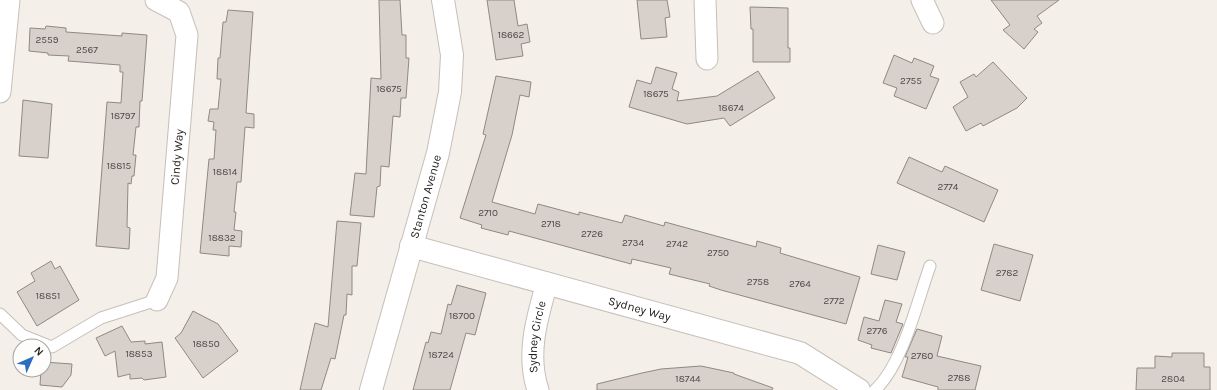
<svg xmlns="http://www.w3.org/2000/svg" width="1217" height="390" font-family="Karla,sans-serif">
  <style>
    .building { fill: #d7d0cb; stroke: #8f8983 }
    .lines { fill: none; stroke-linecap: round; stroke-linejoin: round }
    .lane-casing { stroke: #c6bfba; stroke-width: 13 }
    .street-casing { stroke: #c6bfba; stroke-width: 23 }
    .secondary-casing { stroke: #c6bfba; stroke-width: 24 }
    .lane { stroke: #fff; stroke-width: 11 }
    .street { stroke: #fff; stroke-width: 21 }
    .secondary { stroke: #fff; stroke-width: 22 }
    .labels { text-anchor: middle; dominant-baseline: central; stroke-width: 3; stroke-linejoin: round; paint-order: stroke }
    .number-label { font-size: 10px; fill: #4e4a48 }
    .street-label { font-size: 12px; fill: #201e1c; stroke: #fefdfc }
  </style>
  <rect width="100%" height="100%" fill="#f5efe9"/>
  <path class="building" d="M 379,0 L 400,0 L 402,35 L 406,35 L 406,58 L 409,58 L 406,98 L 401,98 L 400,117 L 393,116 L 389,167 L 381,166 L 380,186 L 377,187 L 374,217 L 350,215 L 355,173 L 366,174 L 371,78 L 381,79 Z
    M 487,0 L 514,0 L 518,26 L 527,24 L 530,42 L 521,44 L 523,56 L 496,60 Z
    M 637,0 L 667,0 L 670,17 L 665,18 L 667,37 L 641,39 Z
    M 991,0 L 1059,0 L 1037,16 L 1042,23 L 1034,29 L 1038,32 L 1024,49 L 1003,30 L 1010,25 Z
    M 750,7 L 788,8 L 788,48 L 790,48 L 790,62 L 753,62 L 753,29 L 751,29 Z
    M 228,10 L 253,12 L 246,113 L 254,114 L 254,128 L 245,127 L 241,182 L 237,182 L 234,212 L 236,212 L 234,230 L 242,231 L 241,247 L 229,246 L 229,256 L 200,253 L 209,159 L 214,159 L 216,130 L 213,130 L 214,122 L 208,121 L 210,109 L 218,109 L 221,79 L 217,79 L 218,58 L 220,58 L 223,22 L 226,22 Z
    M 46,26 L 66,28 L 66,32 L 122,36 L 122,33 L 147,35 L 142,101 L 140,101 L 139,127 L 136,127 L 133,155 L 136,155 L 134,176 L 132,176 L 131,184 L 128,183 L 127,227 L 130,228 L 129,249 L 96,246 L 107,102 L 121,103 L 123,72 L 120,72 L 120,65 L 68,61 L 69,56 L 48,55 L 48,53 L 29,51 L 30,28 L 45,29 Z
    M 894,55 L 912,63 L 914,58 L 934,66 L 930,76 L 939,79 L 926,109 L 894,96 L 897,88 L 883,83 Z
    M 993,62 L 1027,98 L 1017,108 L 983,126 L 981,123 L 966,131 L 953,107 L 968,97 L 960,82 L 974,74 L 976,77 Z
    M 656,67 L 677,73 L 672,89 L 679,92 L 677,101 L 717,96 L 758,71 L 775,98 L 730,126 L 724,118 L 687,124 L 629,107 L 637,80 L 651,84 Z
    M 496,76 L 531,82 L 529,97 L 520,95 L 512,135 L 492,202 L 535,214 L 538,204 L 579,215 L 579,212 L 622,223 L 625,215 L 664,226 L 665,222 L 756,247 L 757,241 L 781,248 L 780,253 L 860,277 L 846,324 L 721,290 L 709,286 L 710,284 L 669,274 L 671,268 L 632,259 L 631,264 L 509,231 L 508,235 L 481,228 L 482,225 L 460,218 L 486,135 L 483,134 Z
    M 23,100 L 52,104 L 48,158 L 19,156 Z
    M 909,157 L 942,172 L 945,166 L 998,190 L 984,222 L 897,183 Z
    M 337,221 L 361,223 L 357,266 L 352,266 L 352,295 L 347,294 L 346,315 L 344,315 L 335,359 L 331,358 L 321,390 L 300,390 L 315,323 L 328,327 Z
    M 994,244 L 1033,255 L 1020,301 L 981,290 Z
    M 878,245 L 905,252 L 897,280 L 871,274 Z
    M 51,261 L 55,269 L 60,266 L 79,300 L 37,326 L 17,292 L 35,281 L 31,273 Z
    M 457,285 L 486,293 L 475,335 L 466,333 L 450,390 L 413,390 L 426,342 L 428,343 L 431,332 L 441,334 L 448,304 L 451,305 Z
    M 885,300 L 902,304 L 896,322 L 903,324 L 891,353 L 871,348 L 872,345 L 858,340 L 864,317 L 879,321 Z
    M 193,311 L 218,324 L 238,351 L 203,378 L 175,338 L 181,333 Z
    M 122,326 L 131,342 L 145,341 L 145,344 L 162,342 L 166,377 L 144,380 L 142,378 L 130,379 L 130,374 L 118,377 L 115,351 L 105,356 L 96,338 Z
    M 917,329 L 942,336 L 937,356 L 981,366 L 975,390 L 938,390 L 938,387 L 902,377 L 908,357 L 905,357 Z
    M 1172,353 L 1204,353 L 1204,367 L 1210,367 L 1210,390 L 1136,390 L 1137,368 L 1155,368 L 1155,356 L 1172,357 Z
    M 44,362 L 72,364 L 71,375 L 62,387 L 40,385 L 41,370 L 44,370 Z
    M 701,366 L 734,373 L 734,374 L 773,388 L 772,390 L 597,390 L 597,384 L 642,373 L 661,369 Z"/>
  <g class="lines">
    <g class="lane-casing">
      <path id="lane" d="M 0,314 L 22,335 L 52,347 L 101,318 L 157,300
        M 875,390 C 903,364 917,302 930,266"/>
    </g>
    <g class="street-casing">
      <g id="street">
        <path d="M 156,0 L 179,12 L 187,35 L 167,278 L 157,300"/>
        <path d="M 705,0 L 707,59"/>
        <path d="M 922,0 L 933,23"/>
        <path d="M 0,92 L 9,0"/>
        <path id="s1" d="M 538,390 C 526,354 537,318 547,283"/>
      </g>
    </g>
    <g class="secondary-casing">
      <g id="secondary">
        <path id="s2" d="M 411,246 L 800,353 L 859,390"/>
        <path id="s3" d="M 371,390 L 438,153 L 450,92 L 452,55 L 443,0"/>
      </g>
    </g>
    <use href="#lane" class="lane"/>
    <use href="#street" class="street"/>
    <use href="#secondary" class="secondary"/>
  </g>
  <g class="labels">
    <g class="number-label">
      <text x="511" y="35">18662</text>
      <text x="47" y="40">2559</text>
      <text x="87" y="50">2567</text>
      <text x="911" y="81">2755</text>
      <text x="389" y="89">18675</text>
      <text x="656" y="94">18675</text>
      <text x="731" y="108">18674</text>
      <text x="123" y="116">18797</text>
      <text x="119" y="166">18815</text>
      <text x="225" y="172">18814</text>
      <text x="948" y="187">2774</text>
      <text x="488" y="213">2710</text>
      <text x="551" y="224">2718</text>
      <text x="592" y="234">2726</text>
      <text x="222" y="238">18832</text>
      <text x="633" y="243">2734</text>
      <text x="677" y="244">2742</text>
      <text x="718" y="253">2750</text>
      <text x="1007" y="273">2782</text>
      <text x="758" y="282">2758</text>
      <text x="800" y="284">2764</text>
      <text x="48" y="296">18851</text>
      <text x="834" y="301">2772</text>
      <text x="462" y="316">18700</text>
      <text x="877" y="331">2776</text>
      <text x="206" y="344">18850</text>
      <text x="139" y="354">18853</text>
      <text x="441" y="355">18724</text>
      <text x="922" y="356">2780</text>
      <text x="959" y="378">2788</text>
      <text x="688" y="379">18744</text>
      <text x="1173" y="379">2804</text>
    </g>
    <g class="street-label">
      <text transform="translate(177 157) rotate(-85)">Cindy Way</text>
      <text stroke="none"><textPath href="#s3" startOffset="201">Stanton Avenue</textPath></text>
      <text stroke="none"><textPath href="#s2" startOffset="237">Sydney Way</textPath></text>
      <text stroke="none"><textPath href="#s1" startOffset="54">Sydney Circle</textPath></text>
    </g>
  </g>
  <g transform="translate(32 358) rotate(45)"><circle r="19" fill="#fefdfc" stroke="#a5a4a2"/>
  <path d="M0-3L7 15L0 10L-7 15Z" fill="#296ebf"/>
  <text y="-6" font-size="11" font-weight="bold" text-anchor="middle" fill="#201e1c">N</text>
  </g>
</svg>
